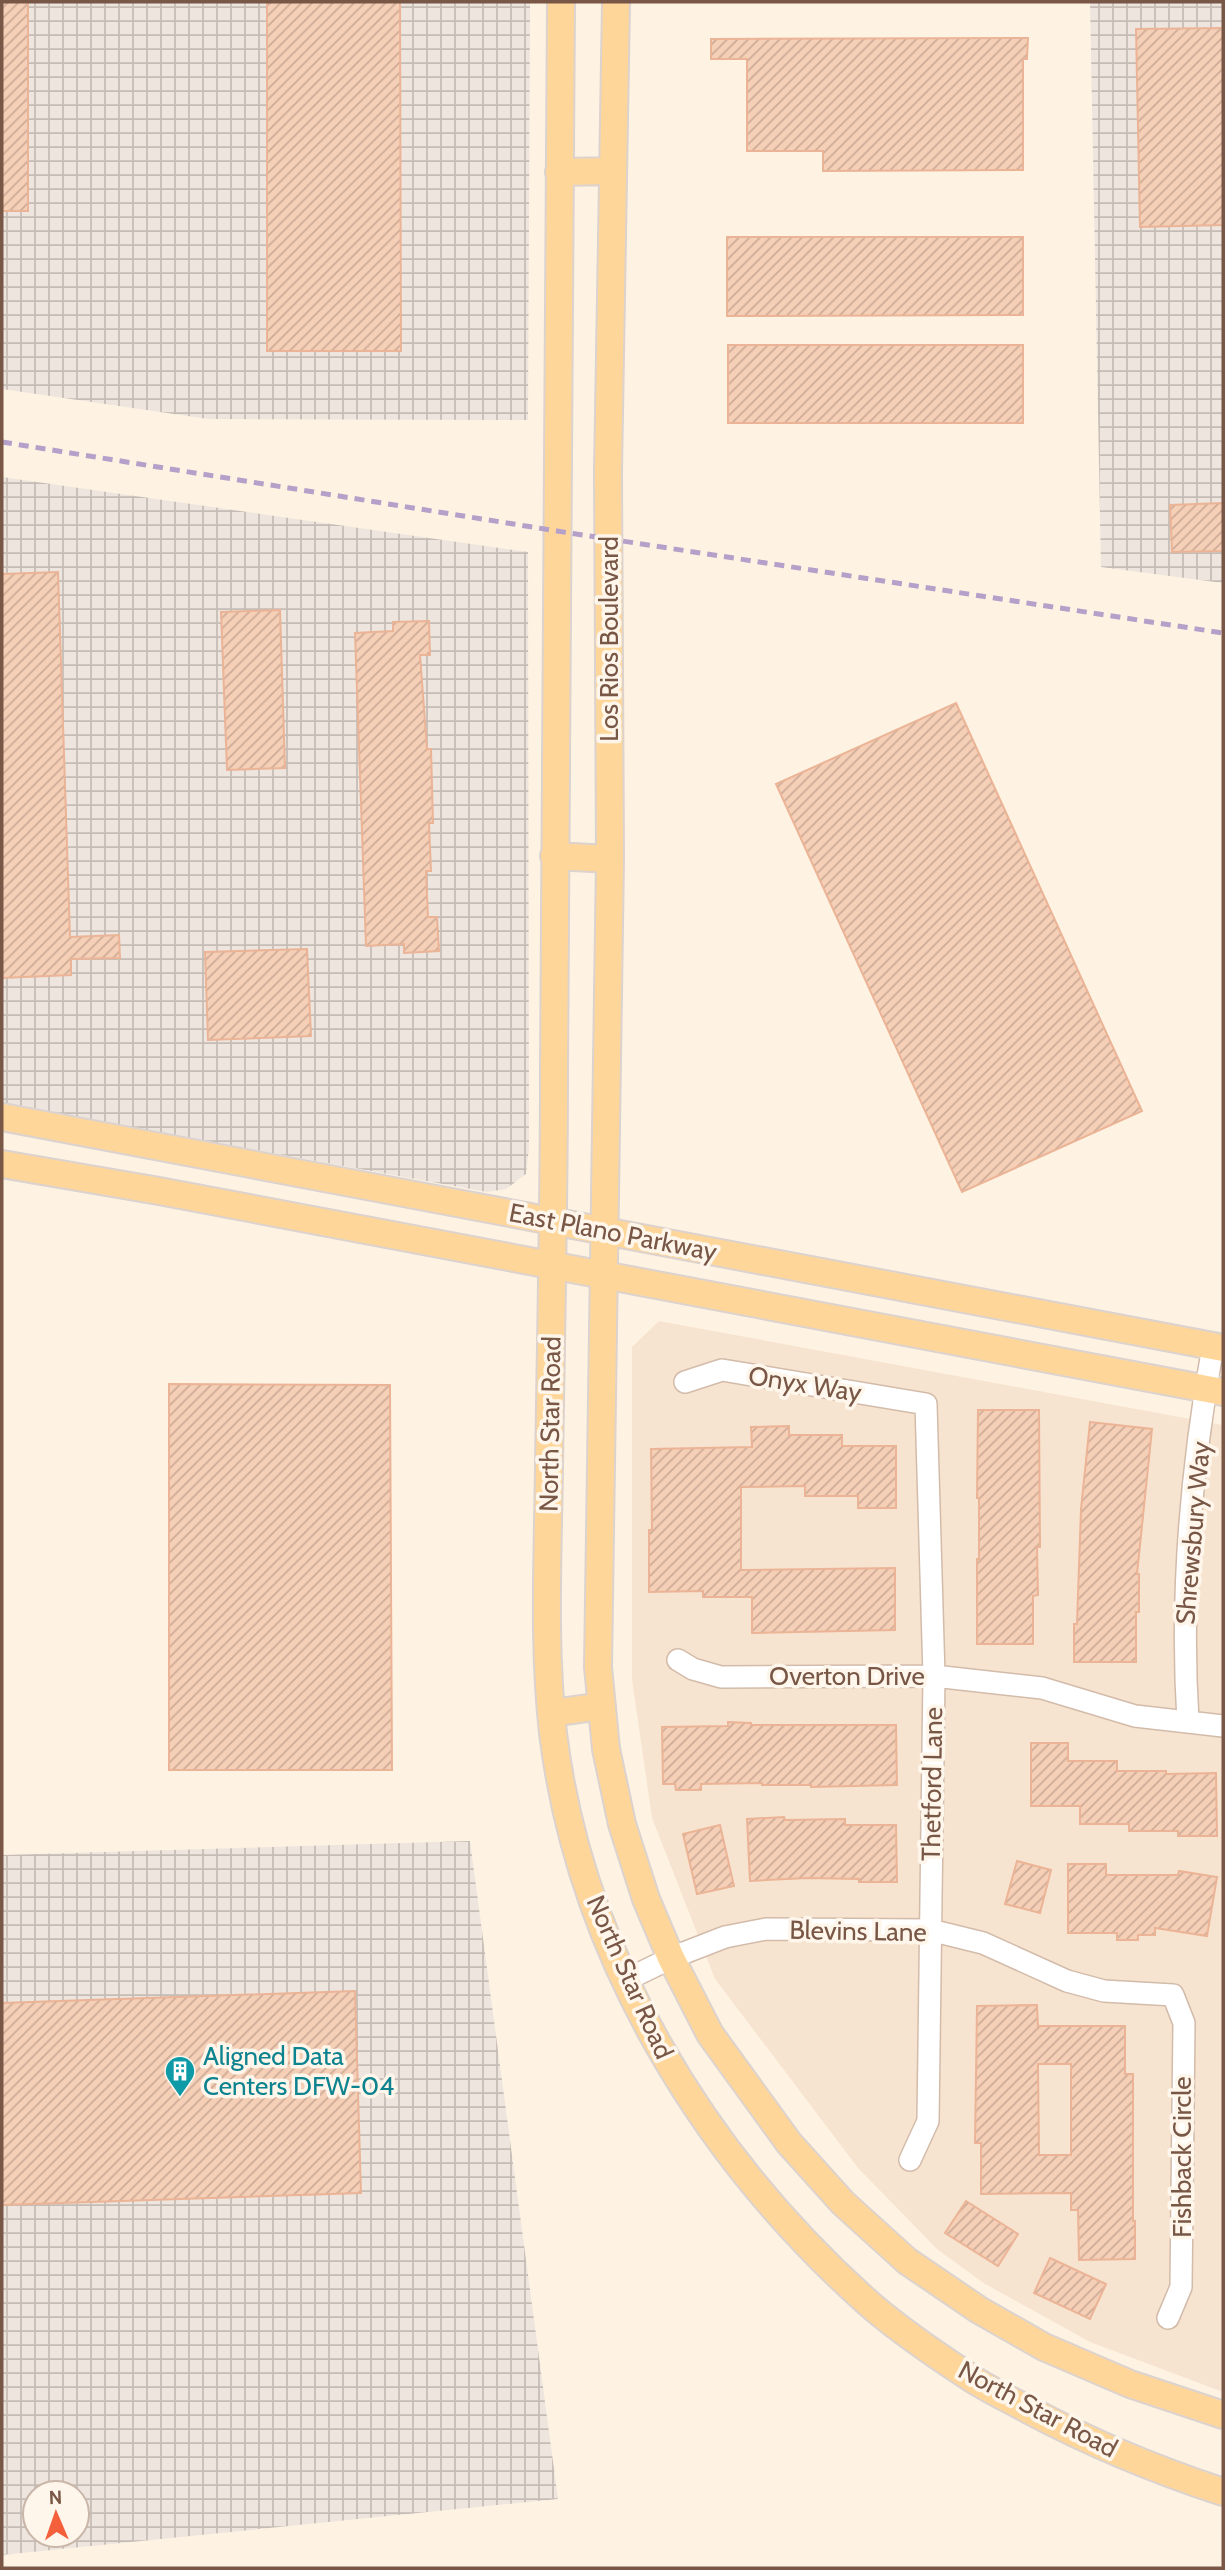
<svg xmlns="http://www.w3.org/2000/svg" width="1225" height="2570" font-family="Cabin,sans-serif">
  <style>
    .residential { fill: #f7e4d0 }
    .industrial { fill: url(#industrial-grid); fill-rule: evenodd }
    .building { fill: url(#building-hatch); stroke: #ebb496; stroke-width: 2; fill-rule: evenodd }
    .lines { fill: none; stroke-linecap: round; stroke-linejoin: round }
    .minor-casing { stroke: #d3bbaa; stroke-width: 24 }
    .major-casing { stroke: #dcd3cf; stroke-width: 30 }
    .minor { stroke: #fff; stroke-width: 21 }
    .major { stroke: #ffd699; stroke-width: 26 }
    .rail { stroke: #b5a0c9; stroke-width: 5; stroke-dasharray: 10 7; stroke-linecap: butt }
    .labels { text-anchor: middle; dominant-baseline: central; stroke-width: 7; stroke-linejoin: round; paint-order: stroke }
    .street-label { font-size: 26px; fill: #795746; stroke: #fff6eb }
    .culture-label { font-size: 26px; fill: #0d838f; stroke: #fff6eb; text-anchor: start }
  </style>
  <defs>
    <pattern id="industrial-grid" width="8" height="8" patternUnits="userSpaceOnUse" patternTransform="scale(1.75)"><rect width="8" height="8" fill="#ede5de"/><path d="M0 4h8M4 0v8" fill="none" stroke="#c5bcb6"/></pattern>
    <pattern id="building-hatch" width="6" height="6" patternUnits="userSpaceOnUse" patternTransform="scale(1.75)"><rect width="6" height="6" fill="#f6cfb7"/><path d="M-1 1l2-2M0 6l6-6M5 7l2-2" fill="none" stroke="#ccab97"/></pattern>
  </defs>
  <rect width="100%" height="100%" fill="#fef3e2"/>
  <path class="residential" d="M 659,1321 L 1223,1425 L 1223,2392 L 1090,2342 L 985,2284 L 938,2250 L 858,2168 L 715,1979 L 652,1818 L 632,1680 L 632,1347 Z"/>
  <path class="industrial" d="M 2,2 L 530,2 L 528,420 L 208,419 L 2,389 Z
    M 1090,2 L 1223,2 L 1223,583 L 1101,567 Z
    M 2,477 L 528,552 L 529,1148 L 526,1174 L 506,1189 L 487,1192 L 2,1104 Z
    M 470,1841 L 558,2499 L 2,2555 L 2,1855 ZM 35,2493 L 77,2493 L 77,2535 L 35,2535 Z"/>
  <path class="building" d="M 2,2 L 28,2 L 28,211 L 2,211 Z
    M 267,2 L 400,2 L 401,351 L 267,351 Z
    M 1223,28 L 1223,225 L 1140,227 L 1136,29 Z
    M 1028,38 L 1027,59 L 1023,59 L 1023,170 L 823,171 L 823,151 L 747,151 L 747,59 L 711,59 L 711,39 Z
    M 727,237 L 1023,237 L 1023,315 L 727,316 Z
    M 728,345 L 1023,345 L 1023,423 L 728,423 Z
    M 1223,503 L 1223,551 L 1172,552 L 1170,505 Z
    M 58,572 L 70,937 L 119,935 L 120,958 L 71,959 L 71,975 L 2,978 L 2,574 Z
    M 280,610 L 285,768 L 227,770 L 221,612 Z
    M 429,621 L 430,655 L 420,655 L 427,749 L 431,749 L 433,823 L 429,823 L 431,871 L 426,871 L 428,917 L 437,917 L 439,951 L 404,953 L 404,944 L 366,946 L 355,633 L 393,631 L 393,622 Z
    M 956,703 L 1142,1111 L 962,1192 L 776,784 Z
    M 307,949 L 311,1036 L 208,1040 L 205,952 Z
    M 169,1384 L 390,1385 L 392,1770 L 169,1770 Z
    M 978,1410 L 1039,1410 L 1040,1547 L 1037,1547 L 1038,1595 L 1033,1596 L 1033,1644 L 977,1644 L 977,1559 L 979,1559 L 979,1498 L 977,1498 Z
    M 1090,1422 L 1152,1429 L 1137,1574 L 1139,1574 L 1139,1612 L 1136,1612 L 1136,1662 L 1074,1662 L 1074,1624 L 1077,1624 L 1081,1509 Z
    M 789,1426 L 789,1435 L 842,1435 L 842,1446 L 896,1446 L 896,1508 L 858,1508 L 858,1496 L 805,1496 L 805,1486 L 741,1487 L 741,1570 L 895,1568 L 895,1630 L 752,1633 L 752,1597 L 703,1597 L 703,1591 L 649,1592 L 649,1530 L 652,1530 L 651,1449 L 752,1447 L 751,1427 Z
    M 728,1722 L 751,1723 L 751,1725 L 896,1725 L 897,1785 L 811,1787 L 811,1785 L 762,1785 L 762,1783 L 701,1784 L 701,1790 L 676,1790 L 675,1784 L 663,1784 L 662,1727 L 728,1726 Z
    M 1031,1743 L 1068,1743 L 1068,1761 L 1117,1761 L 1117,1771 L 1166,1771 L 1166,1774 L 1216,1773 L 1217,1836 L 1178,1836 L 1178,1831 L 1129,1831 L 1129,1824 L 1080,1824 L 1080,1806 L 1031,1806 Z
    M 784,1817 L 785,1820 L 845,1819 L 845,1825 L 896,1825 L 897,1882 L 859,1882 L 859,1879 L 807,1878 L 750,1881 L 747,1819 Z
    M 720,1825 L 734,1886 L 697,1894 L 683,1834 Z
    M 1017,1861 L 1051,1870 L 1040,1913 L 1005,1904 Z
    M 1068,1864 L 1106,1864 L 1106,1875 L 1178,1875 L 1179,1871 L 1217,1877 L 1207,1936 L 1155,1928 L 1155,1935 L 1138,1935 L 1138,1940 L 1117,1940 L 1117,1933 L 1068,1933 Z
    M 355,1991 L 361,2193 L 2,2205 L 2,2003 Z
    M 1037,2005 L 1038,2026 L 1125,2026 L 1125,2074 L 1133,2074 L 1133,2221 L 1135,2221 L 1135,2259 L 1079,2260 L 1078,2210 L 1071,2210 L 1071,2193 L 981,2194 L 981,2143 L 975,2143 L 977,2006 ZM 1038,2064 L 1071,2064 L 1071,2155 L 1039,2155 Z
    M 966,2201 L 1018,2234 L 998,2266 L 945,2233 Z
    M 1050,2258 L 1106,2284 L 1090,2319 L 1034,2293 Z"/>
  <g class="lines">
    <g class="minor-casing">
      <path id="minor" d="M 685,1382 L 722,1370 L 926,1404 L 934,1676 L 928,2121 L 910,2160
        M 678,1660 L 693,1669 L 721,1677 L 934,1676 L 1042,1688 L 1135,1716 L 1223,1726
        M 1188,1721 C 1180,1597 1191,1469 1213,1346
        M 626,1980 L 671,1958 L 725,1937 L 766,1929 L 930,1930 L 983,1943 L 1067,1981 L 1104,1991 L 1173,1995 L 1184,2023 L 1181,2287 L 1168,2318"/>
    </g>
    <g class="major-casing">
      <path id="major" d="M 561,2 C 557,358 554,715 554,1072 C 554,1203 551,1335 549,1466 C 548,1555 543,1644 553,1733 C 580,1953 702,2154 866,2301 C 896,2328 933,2353 968,2376 C 987,2389 1009,2399 1029,2410 C 1091,2443 1156,2470 1223,2492
        M 616,2 L 608,472 L 610,859 L 598,1667 L 606,1749 L 622,1824 L 646,1899 L 671,1958 L 710,2034 L 789,2143 L 843,2203 L 907,2261 L 979,2310 L 1044,2347 L 1130,2384 L 1223,2415
        M 559,172 L 613,171
        M 554,856 L 610,859
        M 2,1117 L 1223,1348
        M 2,1164 L 159,1191 L 1223,1392
        M 552,1713 L 602,1706"/>
    </g>
    <use href="#minor" class="minor"/>
    <use href="#major" class="major"/>
    <path class="rail" d="M 2,442 L 557,531 L 1223,633"/>
  </g>
  <defs>
    <g id="building-pin" transform="scale(1.575)"><path d="M0 17L-7.5 6A9.5 9.5 0 1 1 7.5 6Z" fill="#0f9aa8" stroke="#fff6eb"/><path d="M-4-6H4V6H1V3H-1V6H-4ZM-2.5-4.3h1.7v1.8h-1.7ZM.8-4.3h1.7v1.8H.8ZM-2.5-1h1.7V.8h-1.7ZM.8-1h1.7V.8H.8Z" fill="#fff"/></g>
  </defs>
  <g fill-rule="evenodd">
    <use href="#building-pin" x="180" y="2071"/>
  </g>
  <g class="labels">
    <g class="street-label">
      <text transform="translate(609 639) rotate(-90)">Los Rios Boulevard</text>
      <text transform="translate(613 1232) rotate(11)">East Plano Parkway</text>
      <text transform="translate(805 1384) rotate(9)">Onyx Way</text>
      <text transform="translate(550 1424) rotate(-89)">North Star Road</text>
      <text transform="translate(1193 1533) rotate(-85)">Shrewsbury Way</text>
      <text x="847" y="1676">Overton Drive</text>
      <text transform="translate(932 1784) rotate(-89)">Thetford Lane</text>
      <text transform="translate(858 1931) rotate(1)">Blevins Lane</text>
      <text transform="translate(630 1977) rotate(66)">North Star Road</text>
      <text transform="translate(1182 2157) rotate(-90)">Fishback Circle</text>
      <text transform="translate(1038 2409) rotate(28)">North Star Road</text>
    </g>
    <g class="culture-label">
      <text x="203" y="2056">Aligned Data<tspan x="203" dy="30">Centers DFW-04</tspan></text>
    </g>
  </g>
  <rect width="1225" height="2570" fill="none" stroke="#795746" stroke-width="7"/>
  <g transform="translate(56 2514) rotate(358)"><circle r="33" fill="#fff6eb" stroke="#c9b6a9" stroke-width="2"/>
  <path d="M0-5L12 26L0 18L-12 26Z" fill="#f4603c"/>
  <text y="-10" font-size="19" font-weight="bold" text-anchor="middle" fill="#795746">N</text>
  </g>
</svg>
